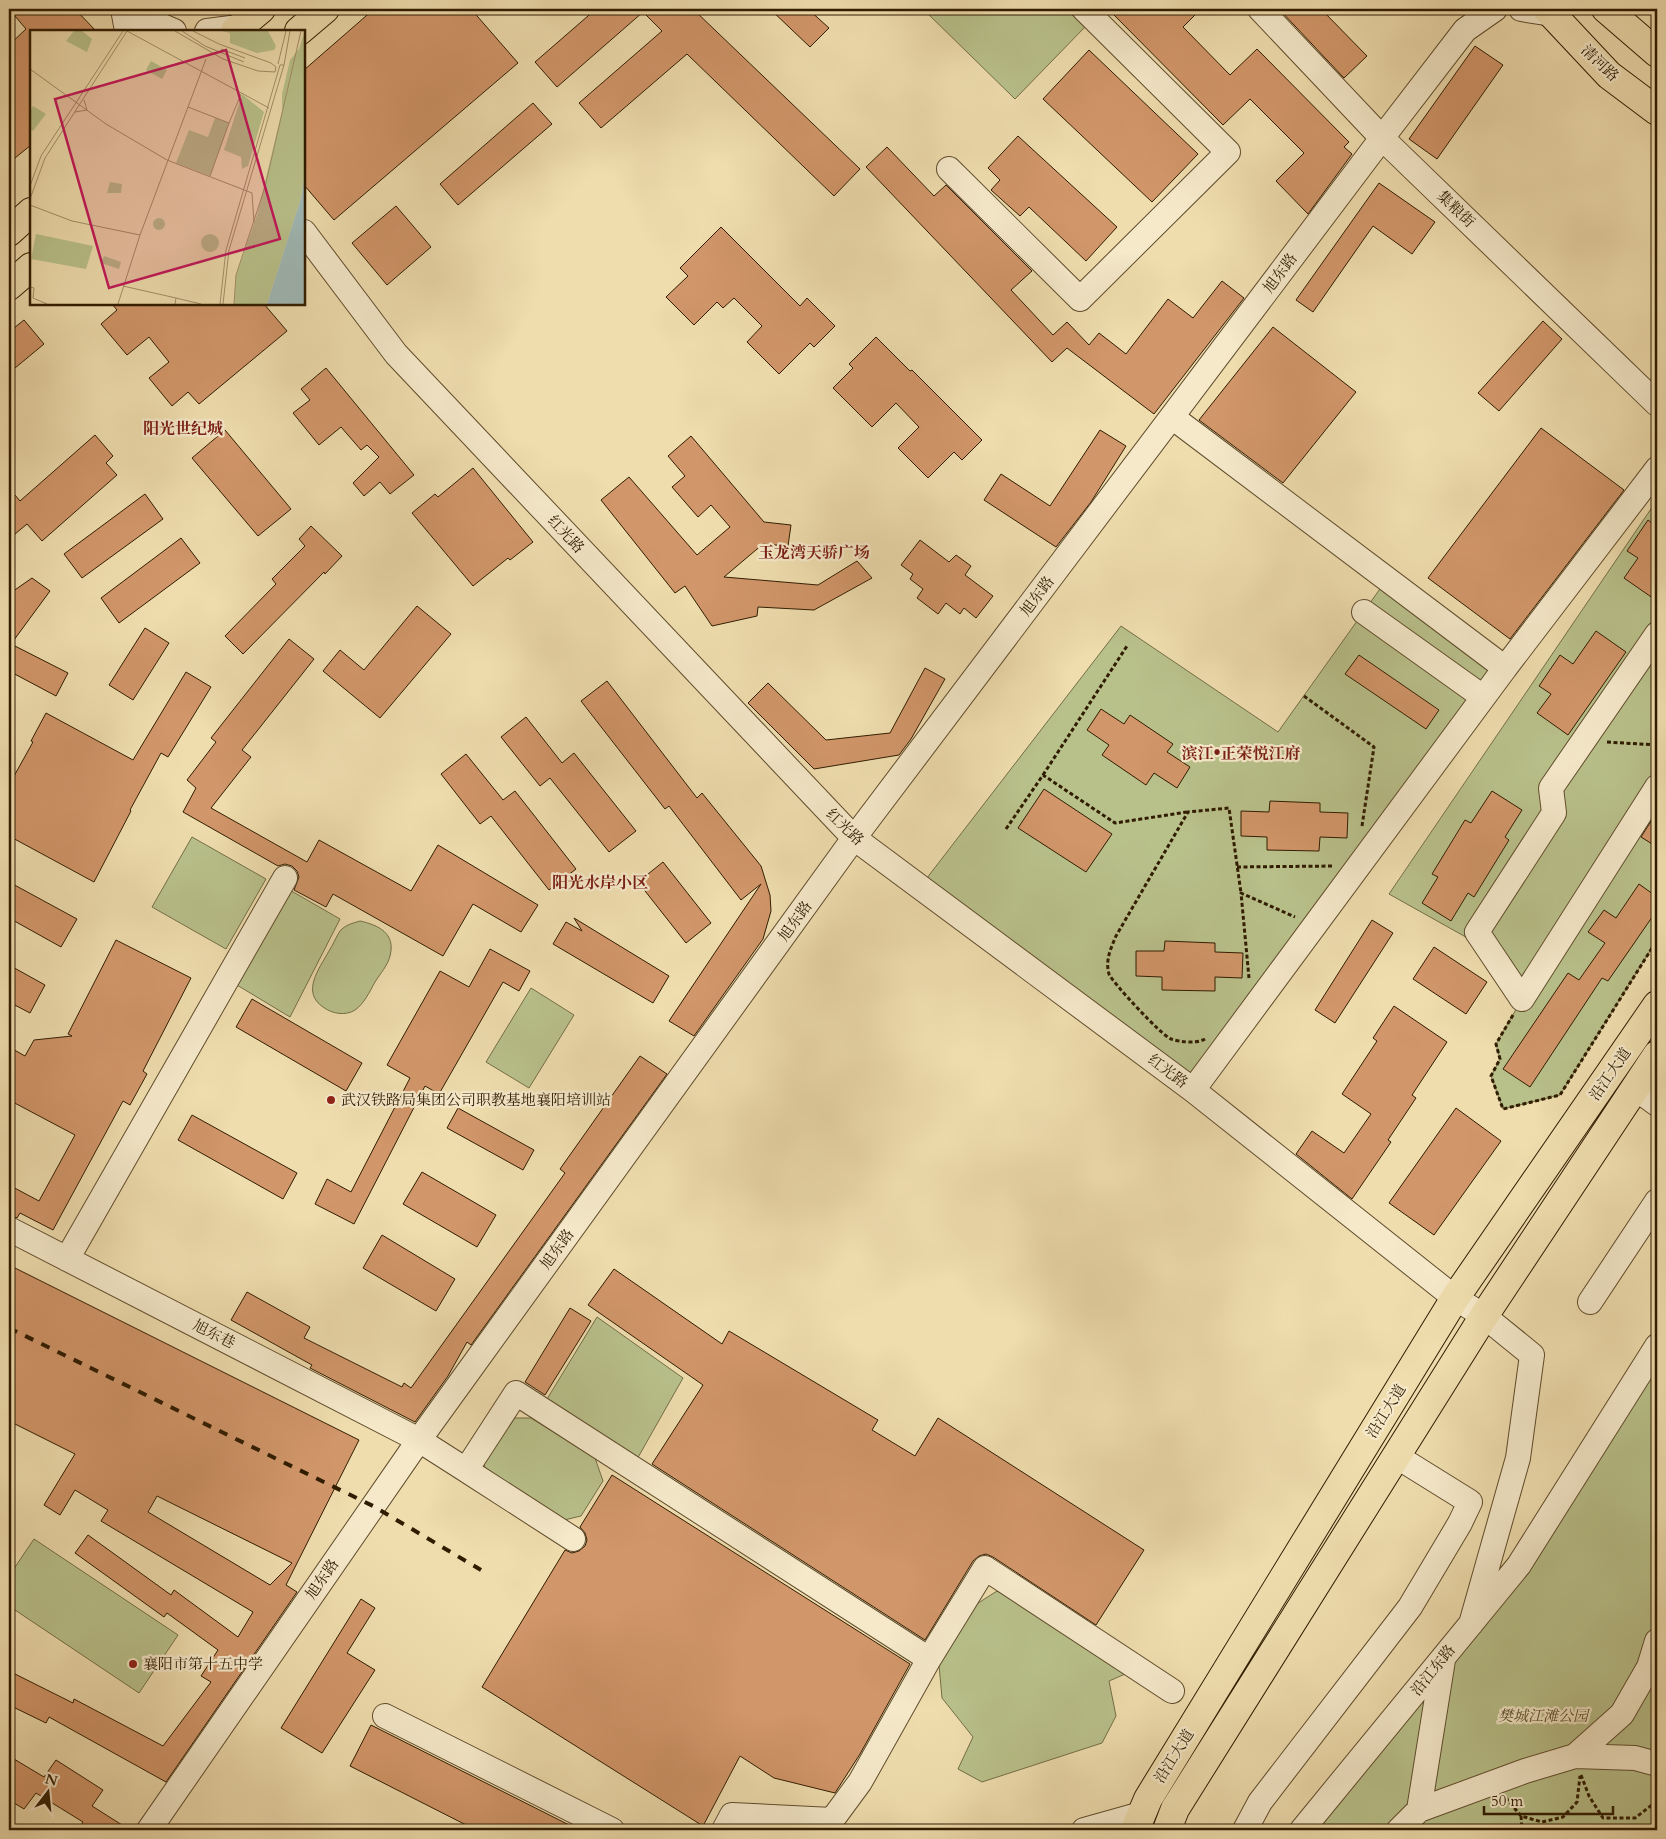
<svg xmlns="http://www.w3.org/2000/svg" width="1666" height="1839" font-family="Cardo,'Noto Serif SC',serif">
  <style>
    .green { fill: #b9c18b; stroke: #746e46 }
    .building { fill: #d19669; stroke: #301c00; fill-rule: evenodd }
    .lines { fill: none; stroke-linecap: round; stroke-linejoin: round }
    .minor-casing { stroke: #604c2c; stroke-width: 26 }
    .major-casing { stroke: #301c00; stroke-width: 30 }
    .highway-casing { stroke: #301c00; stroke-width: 30 }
    .path { stroke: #301c00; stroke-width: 3; stroke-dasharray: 4 2.5; stroke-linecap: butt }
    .minor { stroke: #f5e9ca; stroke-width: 24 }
    .major { stroke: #efddae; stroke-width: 28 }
    .highway { stroke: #efddae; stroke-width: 28 }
    .rail { stroke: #301c00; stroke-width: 4; stroke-dasharray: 9 9; stroke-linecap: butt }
    .poi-dot { fill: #8f2418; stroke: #f5e9ca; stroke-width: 2 }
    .labels { text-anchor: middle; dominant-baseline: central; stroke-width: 4.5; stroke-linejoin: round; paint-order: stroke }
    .street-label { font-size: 15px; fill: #301c00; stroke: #f5e9ca }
    .poi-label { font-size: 15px; fill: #301c00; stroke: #f5e9ca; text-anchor: start }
    .park-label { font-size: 15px; font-style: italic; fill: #594e2a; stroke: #f5e9ca }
    .neighbourhood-label { font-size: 16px; font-weight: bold; fill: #7a1f14; stroke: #f5e9ca }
    .inset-road { fill: none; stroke: #a39068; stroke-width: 1 }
    .view { fill: #c2185b; fill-opacity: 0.15; stroke: #c2185b; stroke-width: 2.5 }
    .inset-edge { fill: none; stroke: #301c00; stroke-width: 2.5 }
  </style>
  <rect width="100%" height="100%" fill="#efddae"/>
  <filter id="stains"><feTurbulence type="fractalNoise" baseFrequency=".004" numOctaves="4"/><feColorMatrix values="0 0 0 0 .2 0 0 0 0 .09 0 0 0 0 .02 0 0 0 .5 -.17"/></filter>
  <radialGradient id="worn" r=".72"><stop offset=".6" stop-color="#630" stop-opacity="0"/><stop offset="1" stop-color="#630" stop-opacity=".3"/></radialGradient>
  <path class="green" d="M 923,9 L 1066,9 L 1085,27 L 1015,99 Z
    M 1657,500 L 1657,940 L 1560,1095 L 1503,1109 L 1491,1076 L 1500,1059 L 1496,1044 L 1522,999 L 1489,950 L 1389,894 Z
    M 1387,579 L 1504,668 L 1193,1090 L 920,887 L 1121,626 L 1278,732 Z
    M 192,837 L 266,879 L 226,949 L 152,907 Z
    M 281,885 L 340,919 L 290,1017 L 227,979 Z
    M 360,921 C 378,925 396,933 390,956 C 388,965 380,974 375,982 C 370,991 364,1004 355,1010 C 346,1016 332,1014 323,1007 C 301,992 319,969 329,951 C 333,945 336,937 340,931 C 345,925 353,923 360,921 Z
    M 531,988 L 574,1015 L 529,1088 L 486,1062 Z
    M 597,1317 L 683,1378 L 632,1468 L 541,1409 Z
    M 1657,1346 L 1657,1830 L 1302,1830 L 1519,1565 Z
    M 509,1418 L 531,1418 L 595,1458 L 603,1481 L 581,1516 L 556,1522 L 488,1480 L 483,1460 Z
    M 34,1539 L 178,1635 L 139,1693 L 9,1606 L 9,1576 Z
    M 997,1591 L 1115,1657 L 1125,1674 L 1109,1681 L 1116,1716 L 1102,1743 L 982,1782 L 958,1769 L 973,1737 L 942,1698 L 939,1665 L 972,1607 Z"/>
  <path class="building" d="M 9,9 L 75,9 L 96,31 L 31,31 L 31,145 L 15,158 L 9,150 L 9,45 L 26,29 Z
    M 374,9 L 471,9 L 518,63 L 334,220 L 304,185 L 304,70 Z
    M 596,9 L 693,9 L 860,169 L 834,196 L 687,54 L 601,128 L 579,103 L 662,31 L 643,12 L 557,87 L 535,62 Z
    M 770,9 L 808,9 L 829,28 L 810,47 Z
    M 1120,9 L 1201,9 L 1183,27 L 1230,75 L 1257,49 L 1349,142 L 1344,147 L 1352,154 L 1308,214 L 1276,181 L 1304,153 L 1250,99 L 1223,125 L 1114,15 Z
    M 1279,9 L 1321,9 L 1367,56 L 1344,78 Z
    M 1475,46 L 1503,65 L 1437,159 L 1409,139 Z
    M 1089,50 L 1198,154 L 1152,202 L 1043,99 Z
    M 533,103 L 552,124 L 458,205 L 440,184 Z
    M 1018,136 L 1117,227 L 1086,261 L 1029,207 L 1020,216 L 991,190 L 1000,180 L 988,168 Z
    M 887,147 L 934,196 L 946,185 L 1032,271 L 1011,290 L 1053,335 L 1067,322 L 1089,345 L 1099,333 L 1126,354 L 1168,299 L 1193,318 L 1222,281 L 1244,298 L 1154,414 L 1067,348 L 1052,362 L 866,167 Z
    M 1379,183 L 1435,222 L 1412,254 L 1373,226 L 1313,312 L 1296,300 Z
    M 396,206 L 431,247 L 387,285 L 352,243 Z
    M 721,227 L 800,306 L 807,298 L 835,326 L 814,347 L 810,343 L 779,374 L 747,342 L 762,326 L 734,298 L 723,308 L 717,302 L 694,325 L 666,297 L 688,276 L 680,268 Z
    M 112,304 L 264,304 L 287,331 L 199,404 L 188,392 L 172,406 L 149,378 L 169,362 L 149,337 L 127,355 L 101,324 L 117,310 Z
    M 24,320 L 44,344 L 9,373 L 9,332 Z
    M 1543,321 L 1562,339 L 1499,411 L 1478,393 Z
    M 1273,327 L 1356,392 L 1283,483 L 1199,420 Z
    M 876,337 L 910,371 L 912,370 L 982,440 L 962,460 L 954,452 L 928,478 L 898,448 L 919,427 L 896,403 L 872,427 L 833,388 L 853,368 L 849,364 Z
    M 326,368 L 414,475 L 390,494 L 380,482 L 364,496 L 353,483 L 379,457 L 367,445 L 361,450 L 341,427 L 319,445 L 293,413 L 310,400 L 301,389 Z
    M 1541,428 L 1624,490 L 1510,639 L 1428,578 Z
    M 225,430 L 291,509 L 258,536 L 192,458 Z
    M 1100,430 L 1126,446 L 1091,502 L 1056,547 L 984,500 L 1001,474 L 1050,506 Z
    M 95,435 L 113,456 L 106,463 L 117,475 L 42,541 L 27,524 L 15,534 L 9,527 L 9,488 L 20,501 Z
    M 691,436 L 764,522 L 791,525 L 788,546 L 763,544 L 724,577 L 818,585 L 857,561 L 872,578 L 814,610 L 758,607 L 757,616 L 712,626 L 685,586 L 675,593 L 601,500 L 629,477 L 697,555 L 730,527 L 711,505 L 698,517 L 672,487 L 685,476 L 668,456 Z
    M 473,468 L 533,542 L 510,560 L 508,558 L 473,586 L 412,513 L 435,494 L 438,497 Z
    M 145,494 L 163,519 L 82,578 L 64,554 Z
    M 1648,520 L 1657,527 L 1657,601 L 1624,578 L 1638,558 L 1627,551 Z
    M 311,526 L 342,556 L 325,574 L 324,572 L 243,654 L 225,636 L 276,584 L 272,579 L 305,546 L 299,539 Z
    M 181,538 L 200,563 L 119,623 L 101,598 Z
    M 920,540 L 949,562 L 956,555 L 971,566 L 965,575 L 993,596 L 976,618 L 964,608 L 960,614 L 946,603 L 938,614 L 917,598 L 923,589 L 910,579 L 913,574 L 901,565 Z
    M 32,578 L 50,591 L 11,644 L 68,673 L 56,696 L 9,671 L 9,594 Z
    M 417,606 L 451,634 L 380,718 L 323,671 L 340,650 L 364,670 Z
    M 145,628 L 169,643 L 133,700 L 109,685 Z
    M 1596,631 L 1626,652 L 1568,735 L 1537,713 L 1551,694 L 1539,686 L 1560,655 L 1573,664 Z
    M 289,639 L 314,659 L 242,750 L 251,757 L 211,808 L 307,862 L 319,840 L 411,891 L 438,845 L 538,905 L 521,932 L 473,904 L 443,956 L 333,894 L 326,907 L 294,890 L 299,877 L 297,871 L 292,866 L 285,864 L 278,866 L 183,812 L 196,788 L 187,780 L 216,742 L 211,738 Z
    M 1359,655 L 1439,710 L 1426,729 L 1345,674 Z
    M 925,668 L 945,679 L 911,739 L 899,755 L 814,769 L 748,703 L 768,683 L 826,740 L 890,733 Z
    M 186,672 L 211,687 L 168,757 L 161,753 L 130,810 L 131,811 L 94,882 L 9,836 L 9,785 L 33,742 L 31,741 L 46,713 L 133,760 Z
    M 607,681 L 697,798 L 702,793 L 761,866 L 770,895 L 771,911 L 763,939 L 694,1036 L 669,1021 L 761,884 L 741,900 L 669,806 L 665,809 L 581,701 Z
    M 1101,709 L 1124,724 L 1130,715 L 1173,744 L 1167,752 L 1190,767 L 1177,788 L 1154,773 L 1146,785 L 1102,755 L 1109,745 L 1087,730 Z
    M 526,717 L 562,763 L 574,753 L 636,831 L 609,852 L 550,778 L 540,786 L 501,737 Z
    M 466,754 L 503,800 L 515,791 L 576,869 L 549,890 L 491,816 L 480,824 L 441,774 Z
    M 1044,789 L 1112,834 L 1086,872 L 1018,828 Z
    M 1492,791 L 1522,810 L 1505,837 L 1509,840 L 1474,897 L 1468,893 L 1451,921 L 1422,903 L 1438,877 L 1432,874 L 1465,820 L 1471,823 Z
    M 1270,801 L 1320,803 L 1320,812 L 1348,813 L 1347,838 L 1320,837 L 1319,851 L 1267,850 L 1267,837 L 1241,836 L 1241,811 L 1269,812 Z
    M 1657,812 L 1657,847 L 1641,837 Z
    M 663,862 L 711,923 L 686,943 L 638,882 Z
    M 9,882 L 77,919 L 61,947 L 9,918 Z
    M 1639,884 L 1657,897 L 1657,910 L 1608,981 L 1602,978 L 1530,1087 L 1503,1069 L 1568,973 L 1579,980 L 1605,943 L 1588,932 L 1604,910 L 1616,918 Z
    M 574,918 L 669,976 L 653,1003 L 553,944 L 566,922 L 582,931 Z
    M 1372,920 L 1393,933 L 1335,1023 L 1315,1010 Z
    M 116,940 L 191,978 L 143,1071 L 147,1074 L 130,1105 L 123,1101 L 53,1230 L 20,1213 L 17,1218 L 9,1215 L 9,1185 L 39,1201 L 75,1135 L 9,1100 L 9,1047 L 25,1056 L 34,1040 L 72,1036 L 68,1034 Z
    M 1165,941 L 1215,943 L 1215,952 L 1243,953 L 1242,978 L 1215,977 L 1215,991 L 1162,990 L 1162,977 L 1136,976 L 1136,951 L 1164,951 Z
    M 1434,947 L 1487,982 L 1466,1014 L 1413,979 Z
    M 490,949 L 530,971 L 519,991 L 503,982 L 439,1094 L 425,1086 L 354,1224 L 315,1204 L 327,1179 L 351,1192 L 410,1078 L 387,1065 L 440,971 L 469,987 Z
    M 9,965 L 45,985 L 30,1013 L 9,1002 Z
    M 252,999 L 362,1063 L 346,1091 L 236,1027 Z
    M 1394,1006 L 1447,1042 L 1412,1095 L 1416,1098 L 1388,1140 L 1391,1142 L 1352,1199 L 1296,1154 L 1312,1131 L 1344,1153 L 1371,1114 L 1342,1094 L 1377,1041 L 1373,1038 Z
    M 640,1056 L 667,1074 L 471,1345 L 467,1342 L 448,1376 L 415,1422 L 310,1368 L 312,1365 L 231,1320 L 247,1292 L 310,1327 L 304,1338 L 402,1387 L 404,1383 L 411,1388 L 565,1173 L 560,1169 Z
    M 458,1108 L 534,1150 L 523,1170 L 447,1128 Z
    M 1456,1108 L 1501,1141 L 1434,1235 L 1389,1203 Z
    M 192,1115 L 297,1173 L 283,1199 L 178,1140 Z
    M 422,1172 L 496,1215 L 477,1247 L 403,1204 Z
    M 382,1235 L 455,1279 L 436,1311 L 363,1268 Z
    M 9,1265 L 359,1440 L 286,1585 L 297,1592 L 166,1782 L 49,1717 L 46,1723 L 9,1705 L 9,1671 L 73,1703 L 74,1699 L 163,1746 L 211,1682 L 201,1676 L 218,1650 L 167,1613 L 164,1617 L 75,1553 L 88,1535 L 171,1595 L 174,1590 L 238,1637 L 253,1612 L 101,1521 L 108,1510 L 75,1490 L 60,1515 L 44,1505 L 75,1454 L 9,1421 ZM 157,1496 L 292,1563 L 270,1585 L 148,1512 Z
    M 614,1269 L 722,1344 L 729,1331 L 878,1420 L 872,1430 L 915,1456 L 938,1418 L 1144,1550 L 1096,1625 L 993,1557 L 986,1554 L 979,1556 L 973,1561 L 925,1640 L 652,1464 L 703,1385 L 588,1305 Z
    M 570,1308 L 591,1321 L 545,1395 L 525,1382 Z
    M 612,1475 L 910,1664 L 860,1754 L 835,1793 L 774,1778 L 740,1756 L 703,1826 L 482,1687 L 565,1550 L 572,1553 L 579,1551 L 585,1546 L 587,1540 L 585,1533 L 580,1527 Z
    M 361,1599 L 375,1608 L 347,1653 L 375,1670 L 322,1753 L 281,1728 Z
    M 371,1725 L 579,1830 L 476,1830 L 350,1766 Z
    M 9,1756 L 44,1777 L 56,1760 L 103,1790 L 92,1806 L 130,1830 L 78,1830 L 83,1822 L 36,1793 L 24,1809 L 9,1800 Z"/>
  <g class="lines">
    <g class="minor-casing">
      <path id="minor" d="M 123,9 L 174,31
        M 123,9 L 127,31
        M 1260,9 L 1382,138 L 1657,404
        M 1521,9 L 1552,14
        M 207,31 L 239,27
        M 949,169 L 1080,299 L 1228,152 L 1084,9
        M 304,232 L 396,354 L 854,838 L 1193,1090 L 1455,1298 L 1484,1316 L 1532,1355 L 1518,1458 L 1471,1624
        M 1172,417 L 1505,668 L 1193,1090
        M 1364,612 L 1483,697
        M 1657,634 L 1551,788 L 1554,813 L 1477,932 L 1522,999 L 1657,787
        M 1505,668 L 1657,469
        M 1635,1088 L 1657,1104
        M 9,1229 L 419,1440 L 466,1470 L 516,1393 L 929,1659 L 985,1568 L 1172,1691
        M 67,1259 L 285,878
        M 1590,1302 L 1657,1201
        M 466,1470 L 573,1539
        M 385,1716 L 612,1830
        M 1575,1756 L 1635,1758 L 1657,1764
        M 1419,1810 L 1443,1660
        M 149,1830 L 419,1440 L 854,838 L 1382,138 L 1465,30 L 1495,9
        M 724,1830 L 732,1815 L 832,1820 L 860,1782 L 929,1659
        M 1084,1830 L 1141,1814
        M 1245,1830 L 1260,1802 L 1410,1607 L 1460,1523 L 1470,1502 L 1396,1456
        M 1302,1830 L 1519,1565 L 1657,1346
        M 1399,1830 L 1419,1810 L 1525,1771 L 1575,1756 L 1622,1714 L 1649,1667 L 1657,1641"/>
    </g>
    <g class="major-casing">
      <path id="major" d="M 1547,9 L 1609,75 L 1657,111
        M 235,31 L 261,9
        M 299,31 L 325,9
        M 9,232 L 31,212
        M 9,286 L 31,267
        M 1135,1830 L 1148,1799 L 1455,1298 L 1657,1005
        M 1167,1830 L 1175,1809 L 1484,1316 L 1657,1055"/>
    </g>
    <g class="highway-casing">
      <path id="highway" d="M 1606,9 L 1657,53"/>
    </g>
    <path class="path" d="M 1304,696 L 1374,747 L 1362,826
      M 1607,742 L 1657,745
      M 1043,775 L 1127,646
      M 1006,829 L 1043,775 L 1115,823 L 1187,812
      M 1237,867 L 1334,866
      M 1249,978 L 1241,893 L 1295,917
      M 1513,1015 L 1496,1044 L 1500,1059 L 1491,1076 L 1503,1109 L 1560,1095 L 1657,940
      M 1205,1039 C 1196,1044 1180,1042 1171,1039 C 1162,1036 1112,982 1109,974 C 1105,960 1111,948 1116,936 L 1188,812 L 1229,808 L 1241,893
      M 1581,1775 L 1589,1796 L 1603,1818 L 1635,1818 L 1657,1801
      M 1506,1798 L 1521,1816 L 1542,1822 L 1563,1817 L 1577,1802 L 1580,1776
      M 1521,1816 L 1522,1830"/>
    <use href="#minor" class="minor"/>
    <use href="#major" class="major"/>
    <use href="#highway" class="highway"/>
    <path class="rail" d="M 9,1328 L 373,1506 L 481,1570"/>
  </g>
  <g class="poi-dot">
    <circle cx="331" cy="1100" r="5"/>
    <circle cx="133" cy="1664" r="5"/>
  </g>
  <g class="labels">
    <g class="street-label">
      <text transform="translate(1600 63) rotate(44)">清河路</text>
      <text transform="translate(1456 209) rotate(44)">集粮街</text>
      <text transform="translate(1280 273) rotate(-53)">旭东路</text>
      <text transform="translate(566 534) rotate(47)">红光路</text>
      <text transform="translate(1037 596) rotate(-53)">旭东路</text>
      <text transform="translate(845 827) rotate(44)">红光路</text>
      <text transform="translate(795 921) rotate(-54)">旭东路</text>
      <text transform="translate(1168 1071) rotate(37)">红光路</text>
      <text transform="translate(1610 1074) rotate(-55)">沿江大道</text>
      <text transform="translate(557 1249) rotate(-54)">旭东路</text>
      <text transform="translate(214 1334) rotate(27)">旭东巷</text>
      <text transform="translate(1386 1411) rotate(-58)">沿江大道</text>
      <text transform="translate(322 1579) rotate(-55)">旭东路</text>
      <text transform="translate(1433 1670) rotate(-51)">沿江东路</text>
      <text transform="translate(1174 1756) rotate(-58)">沿江大道</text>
    </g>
    <g class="poi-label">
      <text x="341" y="1100">武汉铁路局集团公司职教基地襄阳培训站</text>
      <text x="143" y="1664">襄阳市第十五中学</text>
    </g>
    <g class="park-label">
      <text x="1543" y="1716">樊城江滩公园</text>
    </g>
    <g class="neighbourhood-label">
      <text x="183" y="429">阳光世纪城</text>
      <text x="814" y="553">玉龙湾天骄广场</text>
      <text x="1241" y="754">滨江•正荣悦江府</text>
      <text x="600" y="883">阳光水岸小区</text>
    </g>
  </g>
  <g transform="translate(30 30)">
    <rect width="275" height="275" fill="#efddae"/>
    <path d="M 44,1 L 52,1 L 62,9 L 57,22 L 36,11 ZM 192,1 L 238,1 L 246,16 L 244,20 L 227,23 L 200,13 L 200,3 ZM 275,1 L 275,144 L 271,168 L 237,274 L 204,274 L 206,245 L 227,185 L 252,81 L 252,64 L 260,30 L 269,19 ZM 121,31 L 137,40 L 132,49 L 116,40 ZM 212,64 L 234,82 L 218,136 L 212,139 L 211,127 L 194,120 ZM 3,76 L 16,84 L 3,101 L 0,99 L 0,81 ZM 185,88 L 199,93 L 180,146 L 146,133 L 159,100 L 178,107 ZM 80,152 L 92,154 L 91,163 L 77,163 ZM123 194a6 6 0 1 1 12 0a6 6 0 1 1-12 0ZM171 213a9 9 0 1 1 18 0a9 9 0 1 1-18 0ZM 6,204 L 63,216 L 56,239 L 1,229 ZM 74,226 L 91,232 L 89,239 L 71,233 Z" fill="#b9c18b"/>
    <path d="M 275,144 L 275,274 L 237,274 L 271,168 Z" fill="#a0b9b6"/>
    <path class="inset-road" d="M 97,1 L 239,78M 145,1 L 193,29 L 228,41 L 245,42 L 246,37 L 241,33 L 189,14 L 163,1M 152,1 L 175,16 L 214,32M 191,19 L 215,28M 248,34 L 256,1M 254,35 L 260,1M 0,39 L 76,94 L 137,130 L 222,163 L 224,193M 158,77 L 199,93 L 180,146M 45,82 L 57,80 L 54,70M 199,93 L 211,64M 0,156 L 11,126 L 93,1M 0,169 L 15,128 L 97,1M 0,175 L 42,191 L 110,205M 93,256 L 146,268M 0,257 L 4,258 L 3,268 L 17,274M 88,274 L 110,205 L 176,29M 145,274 L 146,268 L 171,274M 190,274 L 196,220 L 250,35 L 254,35 L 199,220 L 193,274M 204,274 L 206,245 L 235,157 L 271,1"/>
    <path class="view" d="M 196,20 L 250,209 L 79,258 L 25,69 Z"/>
    <rect width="275" height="275" class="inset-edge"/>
  </g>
  <rect width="1666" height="1839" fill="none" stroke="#efddae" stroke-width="30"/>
  <rect x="10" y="10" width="1646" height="1819" fill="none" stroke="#301c00" stroke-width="2.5"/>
  <rect x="15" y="15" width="1636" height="1809" fill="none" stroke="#301c00"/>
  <g transform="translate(48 1792) rotate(16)" stroke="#f5e9ca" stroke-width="4" paint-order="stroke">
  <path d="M0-4L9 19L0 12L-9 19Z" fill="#301c00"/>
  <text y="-8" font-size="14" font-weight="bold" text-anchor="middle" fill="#301c00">N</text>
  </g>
  <path d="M1484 1806v8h129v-8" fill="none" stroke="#301c00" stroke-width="2.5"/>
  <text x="1491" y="1806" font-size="15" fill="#301c00" stroke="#f5e9ca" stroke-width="4" paint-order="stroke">50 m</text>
  <rect width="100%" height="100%" filter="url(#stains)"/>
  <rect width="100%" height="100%" fill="url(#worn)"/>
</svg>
